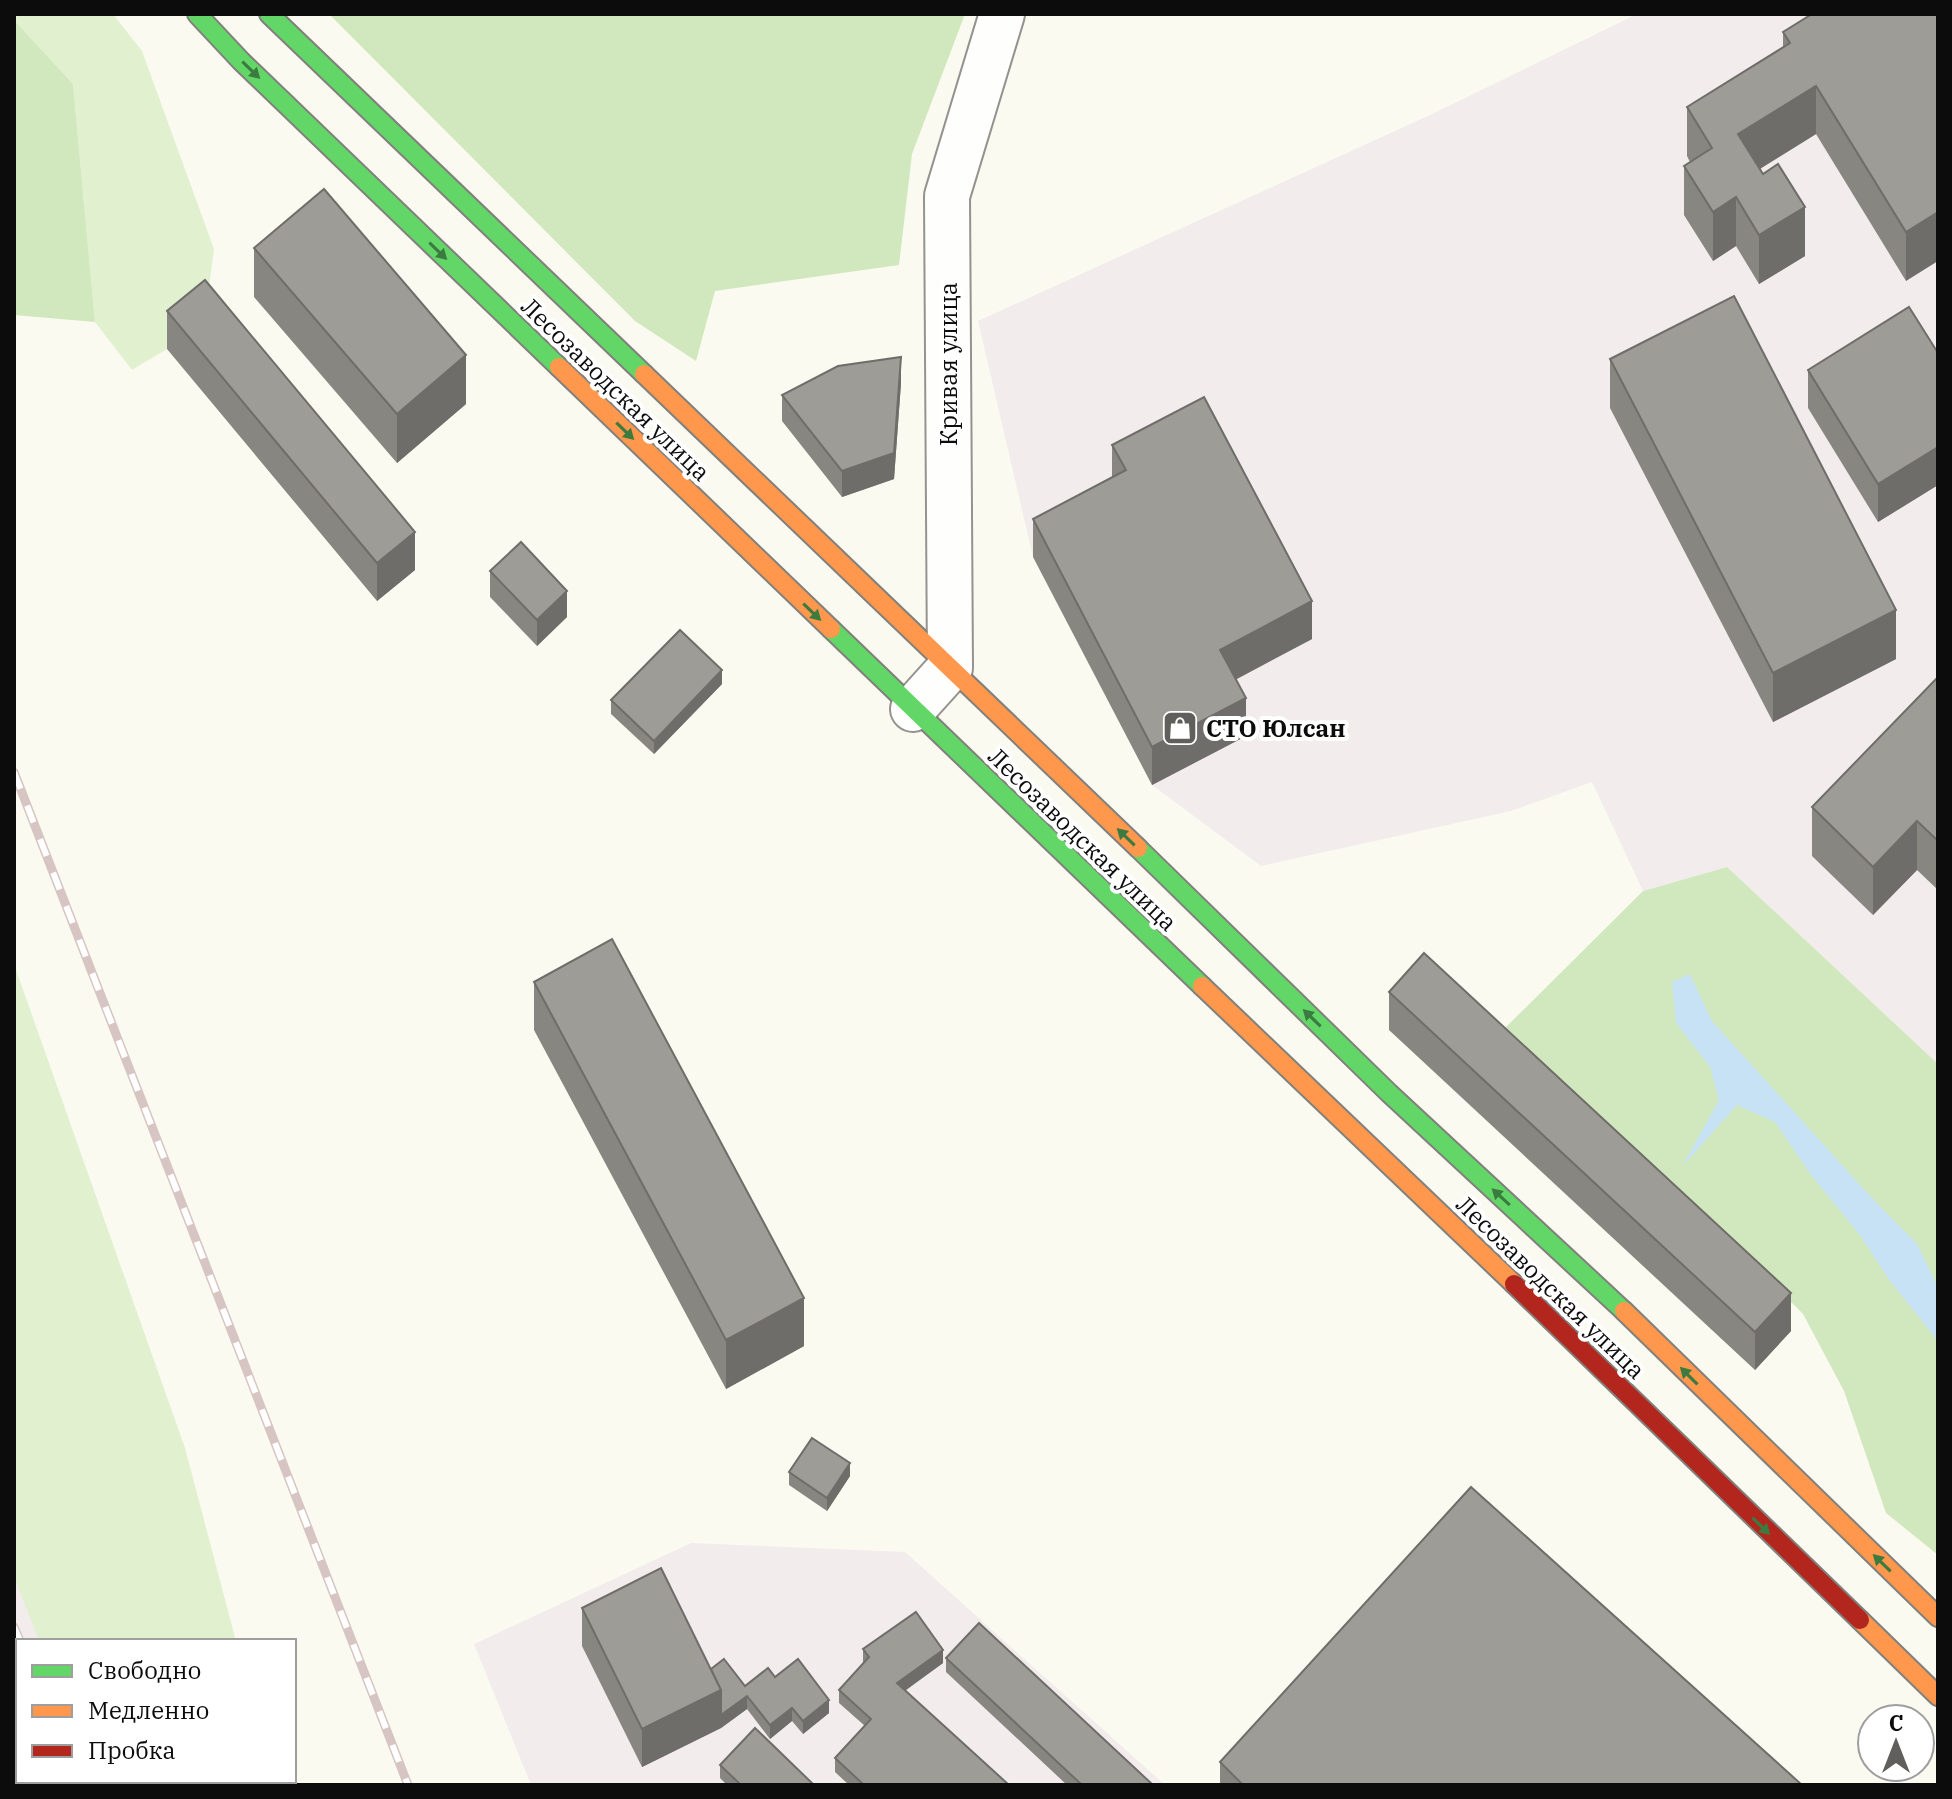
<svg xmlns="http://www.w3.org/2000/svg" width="1952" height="1799" font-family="'IBM Plex Serif',serif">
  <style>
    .industrial { fill: #f2eced }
    .green { fill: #e1f1d0 }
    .forest { fill: #d1e8be }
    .water { fill: #c6e2f4 }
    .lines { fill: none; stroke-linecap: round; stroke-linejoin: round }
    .street-casing { stroke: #94938f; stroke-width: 48 }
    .fast-casing { stroke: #81807c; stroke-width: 22 }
    .slow-casing { stroke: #81807c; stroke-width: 22 }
    .jam-casing { stroke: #81807c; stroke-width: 22 }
    .street { stroke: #fefefd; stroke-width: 44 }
    .fast { stroke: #63d668; stroke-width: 18 }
    .slow { stroke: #ff974d; stroke-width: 18 }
    .jam { stroke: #b3261e; stroke-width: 18 }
    .rail-casing { stroke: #d7c5c3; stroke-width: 9 }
    .rail { stroke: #fff; stroke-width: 6; stroke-dasharray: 18; stroke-linecap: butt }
    .wall { fill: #888681 }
    .shaded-wall { fill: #6f6d69 }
    .building { fill: #9e9c96; stroke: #6f6d69; stroke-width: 2 }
    .oneway { fill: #3c7b3f }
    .labels { text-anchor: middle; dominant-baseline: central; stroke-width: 8; stroke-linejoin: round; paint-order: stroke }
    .street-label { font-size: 24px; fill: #0c0c0c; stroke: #fff }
    .poi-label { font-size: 24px; font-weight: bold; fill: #0c0c0c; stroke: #fff; text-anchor: start }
  </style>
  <rect width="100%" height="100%" fill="#fbfaf0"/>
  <path class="industrial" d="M 1637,14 L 1938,14 L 1938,1064 L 1727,867 L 1643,891 L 1592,782 L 1511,811 L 1261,866 L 1152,785 L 1033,557 L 978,321 L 1430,115 Z
    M 691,1543 L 905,1552 L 1165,1785 L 531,1785 L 474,1644 Z
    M 14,1574 L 40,1641 L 18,1641 L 18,1781 L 94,1781 L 95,1785 L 14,1785 Z"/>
  <path class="green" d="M 14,14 L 113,14 L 142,51 L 214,249 L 205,318 L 167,349 L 132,370 L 95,322 L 73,84 L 14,20 Z
    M 14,964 L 185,1448 L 236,1641 L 39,1641 L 14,1577 Z
    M 93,1781 L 273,1781 L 274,1785 L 95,1785 Z"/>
  <path class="forest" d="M 329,14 L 965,14 L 912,154 L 899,265 L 715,291 L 696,361 L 635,321 Z
    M 14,20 L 73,84 L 95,322 L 14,315 Z
    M 1727,867 L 1938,1064 L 1938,1555 L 1886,1513 L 1844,1391 L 1803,1314 L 1679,1189 L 1503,1030 L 1643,891 Z"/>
  <path class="water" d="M 1690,974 L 1712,1021 L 1870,1196 L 1917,1244 L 1938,1287 L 1938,1341 L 1890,1281 L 1859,1234 L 1811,1175 L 1775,1122 L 1737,1105 L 1682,1167 L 1719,1100 L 1710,1067 L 1676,1023 L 1672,982 Z"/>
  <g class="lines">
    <g class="street-casing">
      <path id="street" d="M 913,709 L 950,668 L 947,196 L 1002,14"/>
    </g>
    <g class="fast-casing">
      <path id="fast" d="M 197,14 L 241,61 L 559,367
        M 269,14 L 644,374
        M 831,629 L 1202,986
        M 1138,848 L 1389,1093 L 1624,1311"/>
    </g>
    <g class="slow-casing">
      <path id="slow" d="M 559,367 L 831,629
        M 644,374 L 1138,848
        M 1202,986 L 1514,1284
        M 1624,1311 L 1938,1617
        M 1860,1620 L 1938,1696"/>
    </g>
    <g class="jam-casing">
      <path id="jam" d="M 1514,1284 L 1860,1620"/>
    </g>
    <use href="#street" class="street"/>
    <use href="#fast" class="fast"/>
    <use href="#slow" class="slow"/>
    <use href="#jam" class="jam"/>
    <g class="rail-casing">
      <path id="rail" d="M 14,772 L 408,1785
        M 14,1627 L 20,1641
        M 14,1683 L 18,1690
        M 14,1765 L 18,1772
        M 69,1781 L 71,1785"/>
    </g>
    <use href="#rail" class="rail"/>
  </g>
  <path class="wall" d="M 1938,14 L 1906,281 L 1816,134 L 1760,169 L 1805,256 L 1759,284 L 1736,246 L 1713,261 L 1684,215 L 1684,166 L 1690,162 L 1687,156 L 1687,107 L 1783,48 L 1783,32 Z
    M 254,248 L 466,404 L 397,463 L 254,297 Z
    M 167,311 L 415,570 L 377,601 L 167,349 Z
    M 1938,353 L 1938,485 L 1878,522 L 1808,408 L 1808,370 Z
    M 1610,359 L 1896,659 L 1773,722 L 1610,408 Z
    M 901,383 L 894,479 L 842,497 L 782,421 L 782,395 Z
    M 1112,445 L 1312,639 L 1236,679 L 1246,736 L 1152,785 L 1033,557 L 1033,519 L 1112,477 Z
    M 490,571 L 567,617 L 537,646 L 490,597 Z
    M 1938,677 L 1938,890 L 1917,870 L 1873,915 L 1812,856 L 1812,807 Z
    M 722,684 L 654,754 L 611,714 L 611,700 Z
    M 534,982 L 804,1346 L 726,1389 L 534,1030 Z
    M 1389,992 L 1791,1331 L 1755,1370 L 1389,1030 Z
    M 789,1472 L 850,1476 L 827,1511 L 789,1485 Z
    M 582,1608 L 745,1686 L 775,1677 L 829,1713 L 803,1734 L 792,1721 L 770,1739 L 747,1709 L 721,1728 L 642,1767 L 582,1646 Z
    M 863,1649 L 943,1663 L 905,1691 L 1009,1785 L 849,1785 L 835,1772 L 835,1758 L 865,1726 L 839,1703 L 839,1690 L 863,1663 Z
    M 946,1658 L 1153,1785 L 1067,1785 L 946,1672 Z
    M 1220,1762 L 1802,1785 L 1220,1785 Z
    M 720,1765 L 814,1785 L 727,1785 L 720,1778 Z"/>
  <path class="shaded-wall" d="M 1816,86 L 1816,134 L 1738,182 L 1738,134 Z
    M 1736,197 L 1736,246 L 1713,261 L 1713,212 Z
    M 1805,207 L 1805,256 L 1759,284 L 1759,235 Z
    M 1938,212 L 1938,261 L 1906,281 L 1906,232 Z
    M 466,355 L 466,404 L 397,463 L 397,414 Z
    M 901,357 L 901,383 L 894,479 L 842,497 L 842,471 Z
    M 1938,447 L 1938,485 L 1878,522 L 1878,484 Z
    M 415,532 L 415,570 L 377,601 L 377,563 Z
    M 567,591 L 567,617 L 537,646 L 537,620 Z
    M 1312,601 L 1312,639 L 1220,688 L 1220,650 Z
    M 1896,610 L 1896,659 L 1773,722 L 1773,673 Z
    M 722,670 L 722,684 L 654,754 L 654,741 Z
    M 1246,698 L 1246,736 L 1152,785 L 1152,747 Z
    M 1917,821 L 1917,870 L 1873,915 L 1873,867 Z
    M 1791,1293 L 1791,1331 L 1755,1370 L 1755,1332 Z
    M 804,1298 L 804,1346 L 726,1389 L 726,1340 Z
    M 850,1463 L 850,1476 L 827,1511 L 827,1498 Z
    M 943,1650 L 943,1663 L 897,1696 L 897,1683 Z
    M 721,1690 L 747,1696 L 747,1709 L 721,1728 L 642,1767 L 642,1729 Z
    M 829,1700 L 829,1713 L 803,1734 L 803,1721 Z
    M 792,1708 L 792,1721 L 770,1739 L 770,1725 Z"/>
  <path class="building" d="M 1812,14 L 1938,14 L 1938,212 L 1906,232 L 1816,86 L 1738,134 L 1763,174 L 1778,164 L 1805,207 L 1759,235 L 1736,197 L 1713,212 L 1684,166 L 1712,148 L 1687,107 L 1790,43 L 1783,32 Z
    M 324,189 L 466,355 L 397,414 L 254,248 Z
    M 205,280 L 415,532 L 377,563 L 167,311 Z
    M 1734,296 L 1896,610 L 1773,673 L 1610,359 Z
    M 1909,307 L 1938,353 L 1938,447 L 1878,484 L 1808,370 Z
    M 901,357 L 894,453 L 842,471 L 782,395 L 838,366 Z
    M 1204,397 L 1312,601 L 1220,650 L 1246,698 L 1152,747 L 1033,519 L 1126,470 L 1112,445 Z
    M 521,542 L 567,591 L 537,620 L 490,571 Z
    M 680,630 L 722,670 L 654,741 L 611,700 Z
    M 1938,677 L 1938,841 L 1917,821 L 1873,867 L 1812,807 Z
    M 612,939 L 804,1298 L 726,1340 L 534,982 Z
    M 1424,953 L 1791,1293 L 1755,1332 L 1389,992 Z
    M 812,1438 L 850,1463 L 827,1498 L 789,1472 Z
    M 1471,1487 L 1802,1785 L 1243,1785 L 1220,1762 Z
    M 661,1568 L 721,1690 L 642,1729 L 582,1608 Z
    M 916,1612 L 943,1650 L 897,1683 L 1009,1785 L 864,1785 L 835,1758 L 871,1719 L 839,1690 L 869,1657 L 863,1649 Z
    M 979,1623 L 1153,1785 L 1082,1785 L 946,1658 Z
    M 724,1659 L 745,1686 L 768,1668 L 775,1677 L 798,1659 L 829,1700 L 803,1721 L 792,1708 L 770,1725 L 747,1696 L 721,1715 L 721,1690 L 711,1669 Z
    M 755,1728 L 814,1785 L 741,1785 L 720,1765 Z"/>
  <defs><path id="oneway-solid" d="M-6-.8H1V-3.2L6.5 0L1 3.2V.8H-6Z" transform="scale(2)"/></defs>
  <g class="oneway">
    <use href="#oneway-solid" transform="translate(251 70) rotate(44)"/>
    <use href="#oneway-solid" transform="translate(438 251) rotate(44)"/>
    <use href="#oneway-solid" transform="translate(625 431) rotate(44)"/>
    <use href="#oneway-solid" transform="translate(812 612) rotate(44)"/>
    <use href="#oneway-solid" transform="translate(1126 837) rotate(-136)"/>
    <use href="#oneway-solid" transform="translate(1312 1018) rotate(-136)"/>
    <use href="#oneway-solid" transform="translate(1501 1197) rotate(-137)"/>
    <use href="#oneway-solid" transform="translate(1689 1376) rotate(-135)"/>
    <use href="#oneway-solid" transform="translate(1761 1526) rotate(44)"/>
    <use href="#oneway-solid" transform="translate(1882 1563) rotate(-136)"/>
  </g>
  <defs>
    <g id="shop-square" transform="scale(1.8)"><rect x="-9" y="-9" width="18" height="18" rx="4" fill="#605f5c" stroke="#fff"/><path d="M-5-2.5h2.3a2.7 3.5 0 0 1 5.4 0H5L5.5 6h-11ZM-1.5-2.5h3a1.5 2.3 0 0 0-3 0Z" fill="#fff"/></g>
  </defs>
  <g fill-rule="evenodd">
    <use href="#shop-square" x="1180" y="728"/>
  </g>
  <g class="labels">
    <g class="street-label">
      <text transform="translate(948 364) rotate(-90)">Кривая улица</text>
      <text transform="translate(616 389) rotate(44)">Лесозаводская улица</text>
      <text transform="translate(1083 839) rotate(44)">Лесозаводская улица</text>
      <text transform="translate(1551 1287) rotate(44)">Лесозаводская улица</text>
    </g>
    <g class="poi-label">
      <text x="1206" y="728">СТО Юлсан</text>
    </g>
  </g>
  <rect width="1952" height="1799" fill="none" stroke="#0c0c0c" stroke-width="32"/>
  <rect x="16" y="1639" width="280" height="144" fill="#ffffff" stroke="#9e9e9e" stroke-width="2"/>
  <rect x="32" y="1665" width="40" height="12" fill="#63d668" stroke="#9e9e9e" stroke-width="2"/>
  <text x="88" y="1679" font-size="24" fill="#0c0c0c">Свободно</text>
  <rect x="32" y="1705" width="40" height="12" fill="#ff974d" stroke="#9e9e9e" stroke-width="2"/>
  <text x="88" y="1719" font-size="24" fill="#0c0c0c">Медленно</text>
  <rect x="32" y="1745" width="40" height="12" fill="#b3261e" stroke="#9e9e9e" stroke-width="2"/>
  <text x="88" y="1759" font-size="24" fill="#0c0c0c">Пробка</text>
  <g transform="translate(1896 1743)"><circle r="38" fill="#ffffff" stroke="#9e9e9e" stroke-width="2"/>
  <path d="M0-6L14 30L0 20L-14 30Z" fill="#605f5c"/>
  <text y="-12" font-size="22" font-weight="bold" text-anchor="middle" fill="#0c0c0c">С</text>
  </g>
</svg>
